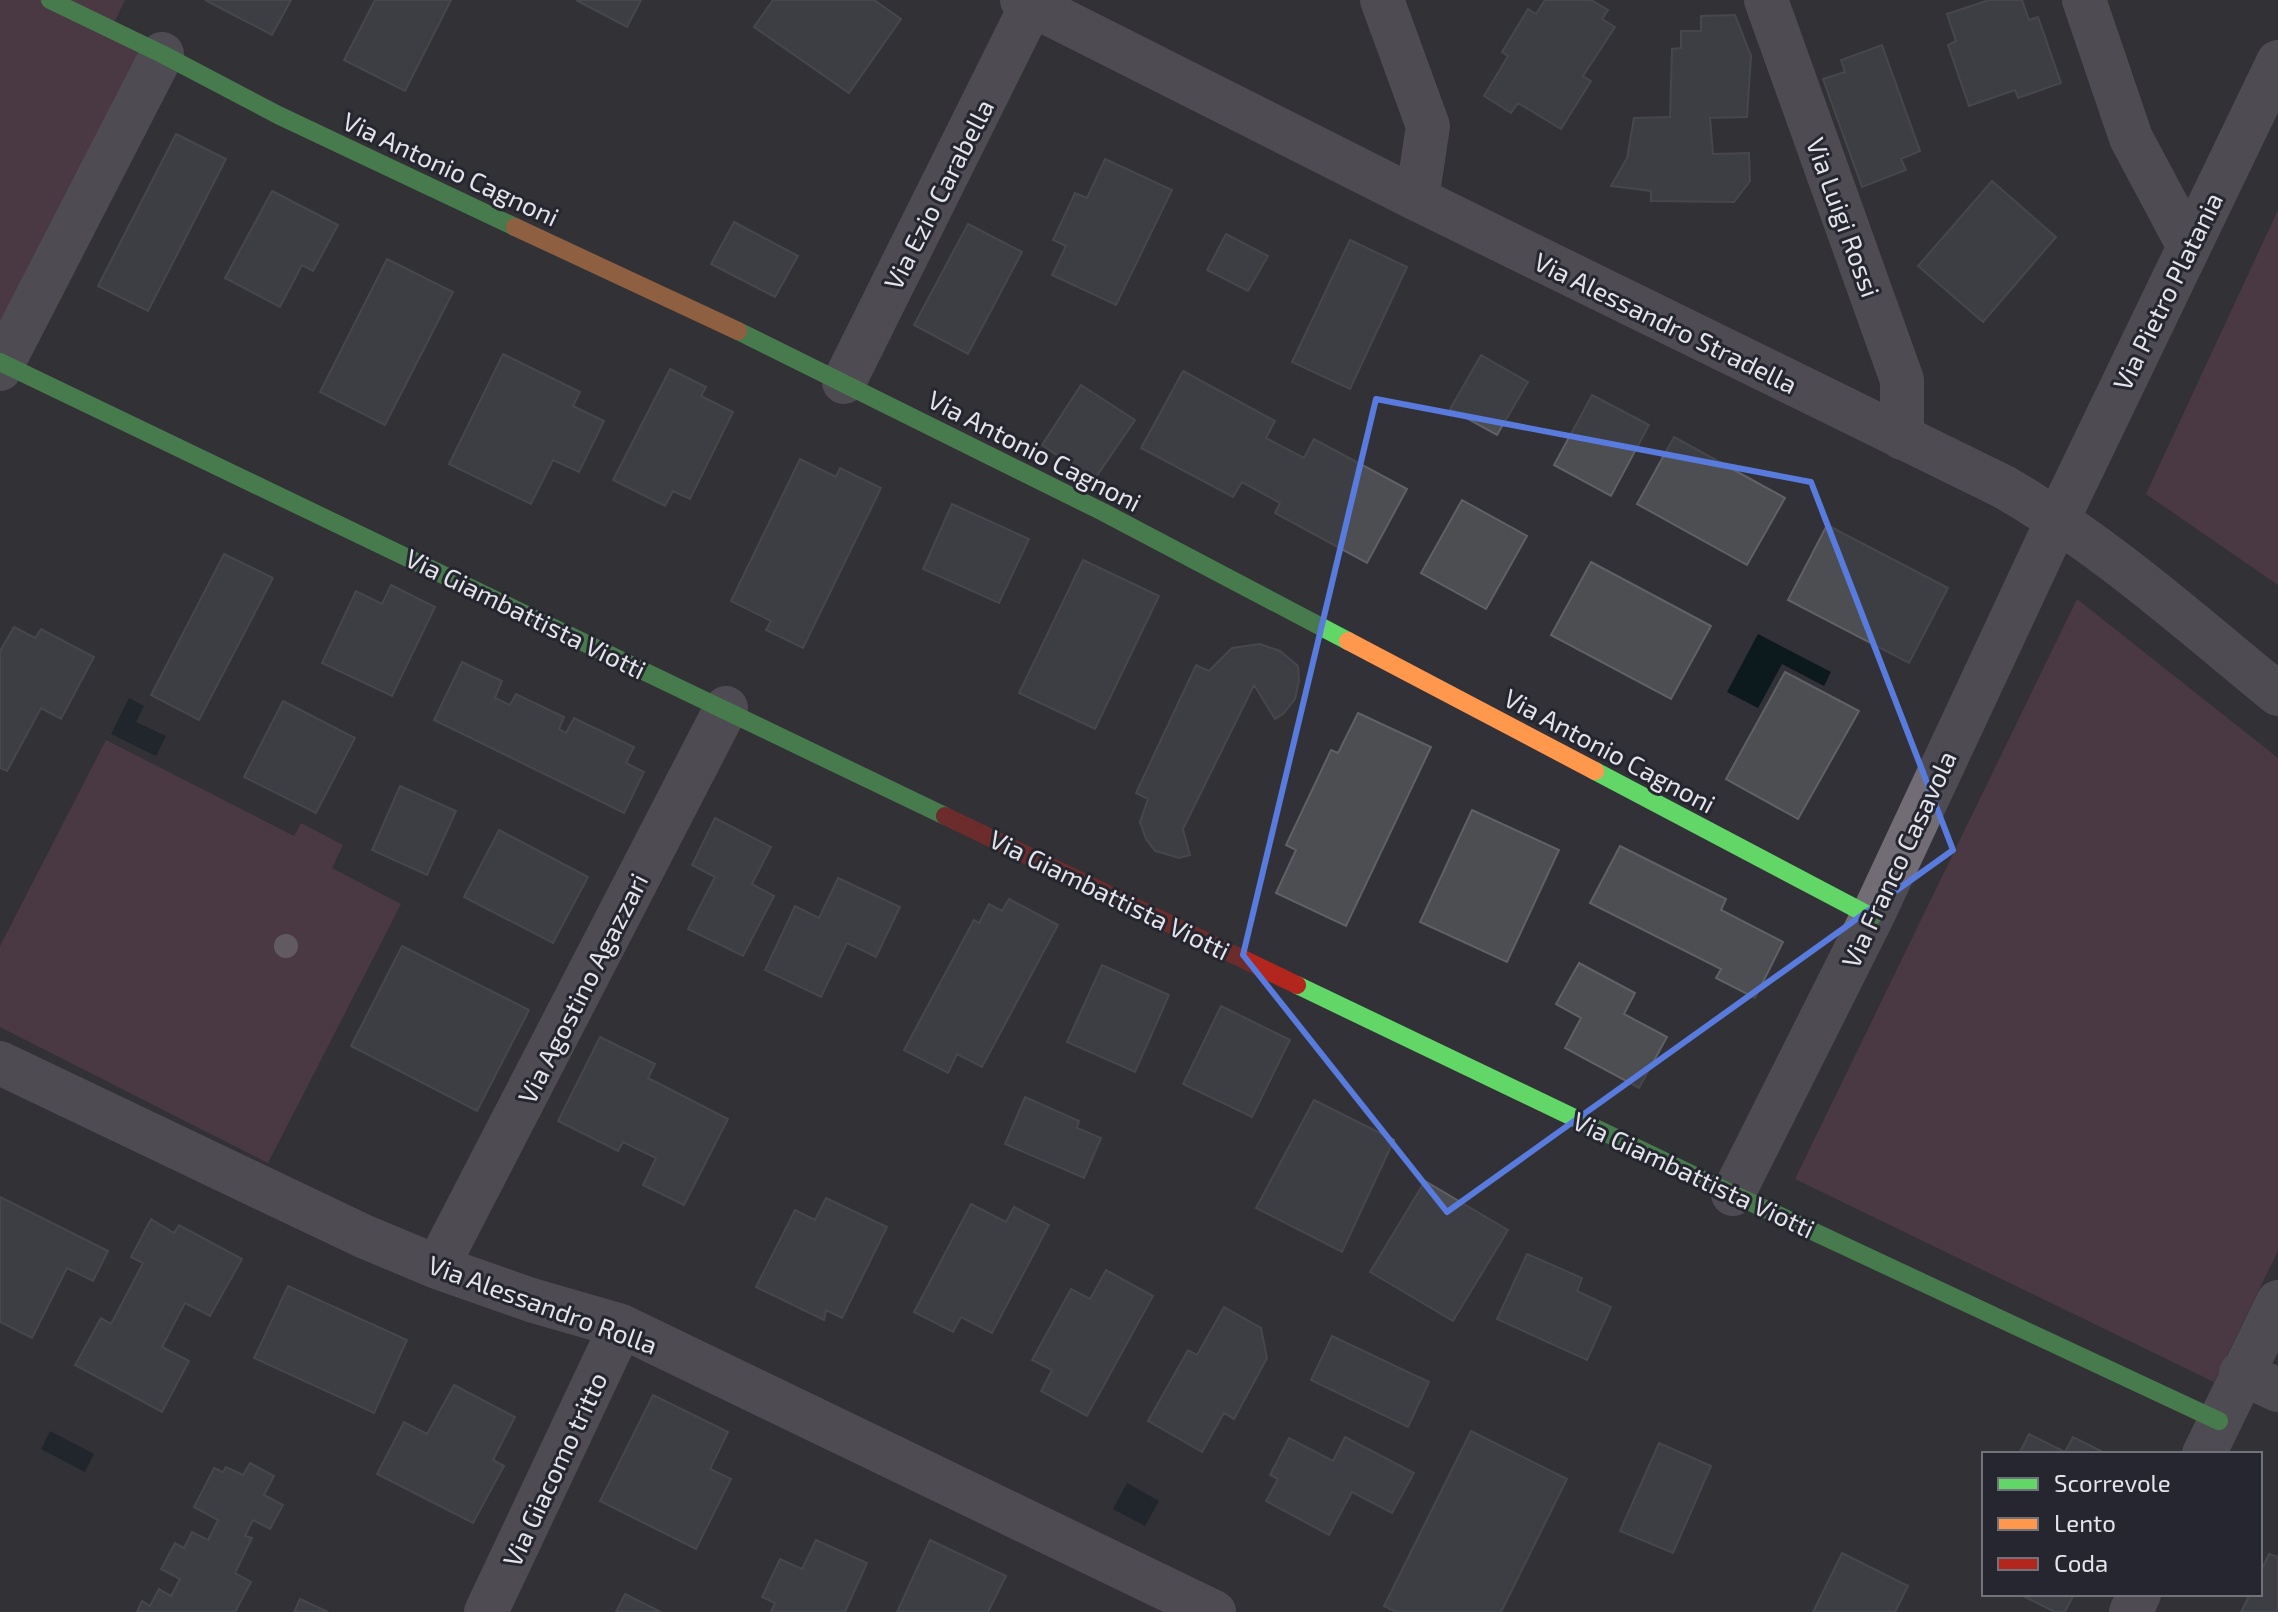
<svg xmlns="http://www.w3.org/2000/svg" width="2278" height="1612" font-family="'Exo 2',sans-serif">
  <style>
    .green { fill: #694152 }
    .water { fill: #0c1a1e }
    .building { fill: #4c4e52; stroke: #5f6165; stroke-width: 2 }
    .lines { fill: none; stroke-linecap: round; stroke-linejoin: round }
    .street { stroke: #726c75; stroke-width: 44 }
    .fast { stroke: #63d668; stroke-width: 18 }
    .slow { stroke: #ff974d; stroke-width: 18 }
    .jam { stroke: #b3261e; stroke-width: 18 }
    .tree { fill: #9b8d95 }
    .marked { fill: none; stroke: #597bde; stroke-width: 6; stroke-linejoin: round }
    .labels { text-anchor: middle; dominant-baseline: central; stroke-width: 6; stroke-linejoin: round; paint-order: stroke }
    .street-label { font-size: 26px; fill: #e4e4eb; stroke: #25262f }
  </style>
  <rect width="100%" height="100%" fill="#313137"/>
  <path class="green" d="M 0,0 L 125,0 L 111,29 L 162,54 L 0,362 Z
    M 2278,210 L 2278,585 L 2146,494 Z
    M 2077,599 L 2278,758 L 2278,1251 L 2214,1382 L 1795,1179 Z
    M 106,740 L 294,836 L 301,823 L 343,845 L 332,868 L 401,904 L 268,1163 L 0,1027 L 0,946 Z"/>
  <path class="water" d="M 1758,634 L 1831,672 L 1824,686 L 1782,664 L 1758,708 L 1727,692 Z
    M 129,698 L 144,706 L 136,722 L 166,736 L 156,756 L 111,734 Z
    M 50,1431 L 94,1454 L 85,1472 L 41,1449 Z
    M 1127,1483 L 1159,1501 L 1145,1526 L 1113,1509 Z"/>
  <path class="building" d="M 205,0 L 291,0 L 272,35 Z
    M 375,0 L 451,0 L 405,91 L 344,60 Z
    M 576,0 L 641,0 L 627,27 Z
    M 773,0 L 874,0 L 901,19 L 849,93 L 754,27 Z
    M 1545,0 L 1591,0 L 1608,10 L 1602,19 L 1615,27 L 1583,76 L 1591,81 L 1561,129 L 1518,103 L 1511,113 L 1484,96 L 1508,56 L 1502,52 L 1528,9 L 1536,14 Z
    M 1989,0 L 2022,0 L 2029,20 L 2038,17 L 2061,83 L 2018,98 L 2015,90 L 1969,106 L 1948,45 L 1956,41 L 1947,14 Z
    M 1735,15 L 1751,56 L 1747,117 L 1710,118 L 1713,154 L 1749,153 L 1750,181 L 1734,202 L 1651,201 L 1651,191 L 1611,186 L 1627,158 L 1634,118 L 1670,117 L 1672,49 L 1681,48 L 1681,31 L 1701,31 L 1701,16 Z
    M 1882,45 L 1920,151 L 1901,159 L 1906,170 L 1862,187 L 1823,79 L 1845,72 L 1841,60 Z
    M 176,134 L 226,159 L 148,311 L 98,286 Z
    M 1105,159 L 1172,190 L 1116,305 L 1052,275 L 1066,246 L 1053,240 L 1075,193 L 1087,198 Z
    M 1992,181 L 2056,237 L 1983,322 L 1918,266 Z
    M 272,191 L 338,225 L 313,271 L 302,265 L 280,307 L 225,278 Z
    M 734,222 L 798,256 L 775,297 L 711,264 Z
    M 968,224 L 1022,252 L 968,354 L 914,325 Z
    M 1226,234 L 1268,256 L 1248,291 L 1207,270 Z
    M 1350,240 L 1407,267 L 1350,389 L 1292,362 Z
    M 387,259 L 453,292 L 385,425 L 320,392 Z
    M 503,354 L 580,392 L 573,406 L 604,421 L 579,472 L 553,460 L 531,504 L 449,464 Z
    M 1481,355 L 1528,382 L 1497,435 L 1450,409 Z
    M 670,369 L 706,387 L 701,396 L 733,412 L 690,499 L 673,491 L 665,506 L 613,480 Z
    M 1183,371 L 1275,421 L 1266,438 L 1304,458 L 1314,439 L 1407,489 L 1367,563 L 1275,513 L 1280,503 L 1242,482 L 1233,497 L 1141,448 Z
    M 1081,385 L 1135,420 L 1094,480 L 1042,445 Z
    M 1592,395 L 1649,425 L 1611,496 L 1554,465 Z
    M 1674,437 L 1785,498 L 1747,565 L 1637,504 Z
    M 800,459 L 836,477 L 840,468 L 881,488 L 803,648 L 766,630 L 771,621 L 731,601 Z
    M 1462,500 L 1527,536 L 1486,609 L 1421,573 Z
    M 952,504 L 1029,539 L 999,603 L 923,569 Z
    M 1827,525 L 1948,588 L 1909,663 L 1788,600 Z
    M 224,554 L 273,578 L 199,720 L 151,695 Z
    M 1083,560 L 1159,596 L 1095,729 L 1019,693 Z
    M 1591,562 L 1711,626 L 1671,699 L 1551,635 Z
    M 391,585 L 435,607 L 392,696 L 322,663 L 356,591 L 382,604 Z
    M 14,627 L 35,638 L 41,629 L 94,657 L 61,719 L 41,708 L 7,771 L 0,768 L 0,651 Z
    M 1260,644 L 1280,651 L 1298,666 L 1299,681 L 1295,699 L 1283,714 L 1275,719 L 1254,685 L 1183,829 L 1190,855 L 1179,858 L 1155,851 L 1146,839 L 1140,822 L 1148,799 L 1136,793 L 1196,665 L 1209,671 L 1232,648 Z
    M 462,662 L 502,681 L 495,698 L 510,705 L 516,694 L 564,717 L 559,729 L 566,733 L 574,718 L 634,747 L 626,763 L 644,772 L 624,813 L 434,720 Z
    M 1785,672 L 1859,711 L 1798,819 L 1726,779 Z
    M 283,701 L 355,738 L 316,813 L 244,777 Z
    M 1358,713 L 1431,747 L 1346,926 L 1276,893 L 1296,850 L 1286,845 L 1331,750 L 1338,753 Z
    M 400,786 L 456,811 L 427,875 L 372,850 Z
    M 1472,810 L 1559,850 L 1507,962 L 1420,922 Z
    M 715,818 L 771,847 L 752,884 L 774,896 L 743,956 L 688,929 L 715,877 L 692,865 Z
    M 499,830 L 588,877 L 553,943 L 464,897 Z
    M 1620,846 L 1726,899 L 1721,910 L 1783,942 L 1755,998 L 1716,978 L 1721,969 L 1590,903 Z
    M 838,878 L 900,907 L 876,957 L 847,943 L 821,997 L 765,970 L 795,906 L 819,918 Z
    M 1009,899 L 1058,925 L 982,1067 L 957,1054 L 948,1073 L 904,1050 L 974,920 L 979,923 L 989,904 L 1002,911 Z
    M 402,946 L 529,1010 L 477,1111 L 351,1046 Z
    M 1579,963 L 1635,993 L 1624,1014 L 1667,1037 L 1639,1088 L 1565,1048 L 1581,1018 L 1556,1004 Z
    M 1102,965 L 1169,995 L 1135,1072 L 1067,1042 Z
    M 1221,1006 L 1290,1040 L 1252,1117 L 1183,1084 Z
    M 600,1037 L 655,1064 L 648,1078 L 728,1119 L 684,1205 L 643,1185 L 656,1158 L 623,1142 L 618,1151 L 558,1121 Z
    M 1025,1097 L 1079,1121 L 1077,1128 L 1101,1138 L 1084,1178 L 1005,1144 Z
    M 1314,1100 L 1394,1140 L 1342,1252 L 1256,1208 Z
    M 1425,1181 L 1508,1230 L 1453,1321 L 1370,1272 Z
    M 0,1197 L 108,1251 L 93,1281 L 67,1268 L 32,1338 L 0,1322 Z
    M 826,1198 L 887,1227 L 842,1318 L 826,1310 L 824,1320 L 756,1287 L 795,1210 L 815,1220 Z
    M 971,1204 L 1006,1222 L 1014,1207 L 1049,1225 L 992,1333 L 961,1317 L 953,1332 L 914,1312 Z
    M 151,1219 L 174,1233 L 179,1225 L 242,1259 L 210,1316 L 185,1303 L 162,1347 L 189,1361 L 162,1412 L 75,1365 L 101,1318 L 111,1324 L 143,1263 L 131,1257 Z
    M 1527,1254 L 1582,1278 L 1577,1291 L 1611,1307 L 1587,1360 L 1497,1319 Z
    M 1106,1270 L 1153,1296 L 1087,1416 L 1041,1391 L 1052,1370 L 1032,1360 L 1071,1289 L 1090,1299 Z
    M 288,1286 L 407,1340 L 374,1413 L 254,1358 Z
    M 1224,1307 L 1261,1328 L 1267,1358 L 1234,1419 L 1224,1413 L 1202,1452 L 1148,1421 L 1188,1350 L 1197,1355 Z
    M 1332,1336 L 1429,1382 L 1408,1427 L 1311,1380 Z
    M 454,1385 L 515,1417 L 493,1460 L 504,1466 L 473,1523 L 377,1474 L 404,1422 L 427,1434 Z
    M 653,1395 L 728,1432 L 710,1469 L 731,1479 L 696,1549 L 600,1501 Z
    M 1471,1431 L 1567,1479 L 1501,1612 L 1396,1612 L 1384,1606 Z
    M 2029,1434 L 2065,1452 L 2073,1437 L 2107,1454 L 2019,1454 Z
    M 1345,1437 L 1414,1473 L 1392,1513 L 1352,1492 L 1329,1535 L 1266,1501 L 1278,1479 L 1270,1475 L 1289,1438 L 1333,1461 Z
    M 1659,1443 L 1711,1466 L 1673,1553 L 1620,1531 Z
    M 250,1463 L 274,1476 L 264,1495 L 283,1505 L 270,1529 L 253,1520 L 245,1536 L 252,1538 L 235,1573 L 251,1582 L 235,1612 L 137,1612 L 142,1601 L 150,1606 L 159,1589 L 171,1596 L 180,1579 L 161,1569 L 175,1543 L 184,1548 L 192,1532 L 208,1540 L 218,1520 L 194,1507 L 214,1468 L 223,1472 L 226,1467 L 243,1475 Z
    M 816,1540 L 867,1563 L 845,1612 L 771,1612 L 775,1603 L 762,1597 L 780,1559 L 802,1569 Z
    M 930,1540 L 1006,1576 L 988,1612 L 897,1612 Z
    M 1842,1553 L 1908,1586 L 1895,1612 L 1813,1612 Z
    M 2269,1554 L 2278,1557 L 2278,1612 L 2241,1612 L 2250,1594 L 2260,1594 L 2260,1573 Z
    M 625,1594 L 661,1612 L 616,1612 Z
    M 2019,1594 L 2074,1594 L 2065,1612 L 2055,1612 Z
    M 300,1599 L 328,1612 L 294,1612 Z"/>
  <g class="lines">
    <path class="street" d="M 1022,0 L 1417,199 L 2004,487 C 2103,544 2190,622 2278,694
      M 1382,0 L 1428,126 L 1417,199
      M 1766,0 L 1902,380 L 1902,438
      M 2084,0 L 2131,138 L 2188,245
      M 0,369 L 162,54
      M 844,382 L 1034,0
      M 0,1063 L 363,1236 L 437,1267 L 531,1300 L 621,1326 L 1214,1612
      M 1733,1194 L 1872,917 L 2057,521 L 2278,62
      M 437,1267 L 726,708
      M 2241,1373 L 2278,1390
      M 2204,1454 L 2278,1302
      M 486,1612 L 621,1326
      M 2131,1612 L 2139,1594"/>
    <path class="fast" d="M 50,0 L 162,54 L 278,115 L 515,227
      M 738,331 L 1103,512 L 1348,641
      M 0,362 L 945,816
      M 1595,771 L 1872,917
      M 1297,985 L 1733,1194 L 2219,1421"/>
    <path class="slow" d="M 515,227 L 738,331
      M 1348,641 L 1595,771"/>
    <path class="jam" d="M 945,816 L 1297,985"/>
  </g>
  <circle class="tree" cx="286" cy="946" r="12"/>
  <path d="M0 0H2278V1612H0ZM 1376,399 L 1811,482 L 1953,850 L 1447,1212 L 1243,955 Z" fill="#313137" fill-opacity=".55" fill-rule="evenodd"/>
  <path class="marked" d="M 1376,399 L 1811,482 L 1953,850 L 1447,1212 L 1243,955 Z"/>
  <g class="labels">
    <g class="street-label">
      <text transform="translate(451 168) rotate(25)">Via Antonio Cagnoni</text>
      <text transform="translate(938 194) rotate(-63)">Via Ezio Carabella</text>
      <text transform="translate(1844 217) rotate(70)">Via Luigi Rossi</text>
      <text transform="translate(2167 291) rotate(-64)">Via Pietro Platania</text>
      <text transform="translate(1666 322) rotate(26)">Via Alessandro Stradella</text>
      <text transform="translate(1035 450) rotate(27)">Via Antonio Cagnoni</text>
      <text transform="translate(526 613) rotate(26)">Via Giambattista Viotti</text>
      <text transform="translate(1610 750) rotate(28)">Via Antonio Cagnoni</text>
      <text transform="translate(1898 859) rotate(-65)">Via Franco Casavola</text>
      <text transform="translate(1110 894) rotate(26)">Via Giambattista Viotti</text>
      <text transform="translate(582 988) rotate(-63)">Via Agostino Agazzari</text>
      <text transform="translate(1694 1174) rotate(25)">Via Giambattista Viotti</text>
      <text transform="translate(543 1304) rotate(20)">Via Alessandro Rolla</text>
      <text transform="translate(554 1469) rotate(-65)">Via Giacomo tritto</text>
    </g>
  </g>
  <rect x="1982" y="1452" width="280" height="144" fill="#25262f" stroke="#71727a" stroke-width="2"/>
  <rect x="1998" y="1478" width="40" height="12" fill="#63d668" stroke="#71727a" stroke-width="2"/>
  <text x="2054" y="1492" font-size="24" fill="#e4e4eb">Scorrevole</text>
  <rect x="1998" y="1518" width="40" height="12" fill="#ff974d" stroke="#71727a" stroke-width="2"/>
  <text x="2054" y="1532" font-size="24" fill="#e4e4eb">Lento</text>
  <rect x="1998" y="1558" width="40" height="12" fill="#b3261e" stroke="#71727a" stroke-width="2"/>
  <text x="2054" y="1572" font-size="24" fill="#e4e4eb">Coda</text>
</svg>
